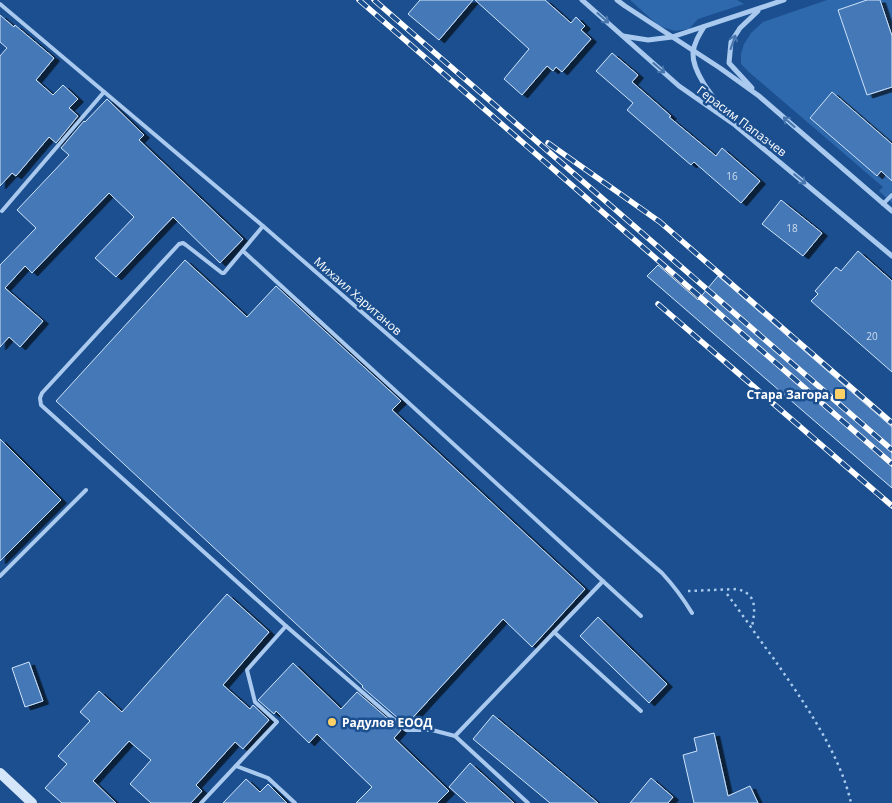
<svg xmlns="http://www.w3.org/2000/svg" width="892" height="803" viewBox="0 0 892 803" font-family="'Open Sans',sans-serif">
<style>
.green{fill:#2e69ad}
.building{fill:#4478b7;stroke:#cfe3fa;filter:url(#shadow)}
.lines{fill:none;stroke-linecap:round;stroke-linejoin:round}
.path{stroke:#a9c9ee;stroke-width:2.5;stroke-dasharray:2.5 4;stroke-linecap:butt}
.lane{stroke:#a9c9ee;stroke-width:4}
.street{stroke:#a9c9ee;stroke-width:5}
.secondary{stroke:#d6e6fa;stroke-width:10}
.rail-casing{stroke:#fff;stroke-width:5.5}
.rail{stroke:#1b4f8f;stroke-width:4;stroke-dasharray:11;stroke-linecap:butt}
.oneway{stroke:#4674ac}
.poi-dot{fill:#ffd166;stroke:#1b4f8f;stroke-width:2}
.labels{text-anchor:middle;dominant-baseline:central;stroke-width:5;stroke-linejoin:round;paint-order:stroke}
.number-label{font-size:10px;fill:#d0dded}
.street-label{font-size:12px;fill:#fff;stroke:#1b4f8f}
.poi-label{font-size:12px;font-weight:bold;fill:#fff;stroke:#1b4f8f;text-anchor:end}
</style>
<defs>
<filter id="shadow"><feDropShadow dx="5.5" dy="3" stdDeviation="0" flood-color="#0009"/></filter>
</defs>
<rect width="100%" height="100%" fill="#1b4f8f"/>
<!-- green -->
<g class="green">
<path d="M630 0H737L744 4 698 19 689 29 675 31 659 26Z"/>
<path d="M827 0H892V203L879 191 883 187 750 73 741 64V54L744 44 751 33 763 22Z"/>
</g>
<!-- building -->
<g class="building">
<path d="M420 0H473L439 40 408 14Z"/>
<path d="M475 0H545L571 23 576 17 585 26 581 30 591 39 562 72 556 67 553 71 547 66 522 95 504 79 529 49Z"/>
<path d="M867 0H880L892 36V87L867 95 838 10Z"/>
<path d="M0 15 14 27 15 25 54 58 36 80 53 95 63 85 78 99 69 108 78 116 56 143 49 137 16 176 12 173 0 186V56L7 48 0 42Z"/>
<path d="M612 53 638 75 632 82 671 116 669 117 716 156 722 148 760 181 741 203 694 162 691 165 627 110 633 103 596 71Z"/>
<path d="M832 92 892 144V181L881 171 877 176 810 118Z"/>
<path d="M107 99 144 135 139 140 243 239 220 263 173 217 116 277 95 258 134 217 109 193 32 273 25 266 5 288 43 321 20 347 9 337 0 347V265L36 228 17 210 69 155 61 148 84 121 85 122Z"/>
<path d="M781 200 822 233 803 256 762 224Z"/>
<path d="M858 251 892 281V372L811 301 818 294 815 291 836 267 841 271Z"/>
<path d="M185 260 247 317 276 286 401 401 392 410 585 589 532 647 503 619 406 725 362 687 363 686 56 401Z"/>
<path d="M658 265 698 300 718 276 892 427V488L647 276Z"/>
<path d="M0 439 61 500 0 561Z"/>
<path d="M227 594 269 632 223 685 250 709 253 705 269 720 243 749 235 742 196 785 202 791 191 803H151L130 784 151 760 129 741 93 781 116 803H62L45 788 67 764 58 756 90 721 80 712 99 691 122 712Z"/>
<path d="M598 617 667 684 649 703 580 636Z"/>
<path d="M29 662 43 701 25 707 12 668Z"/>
<path d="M293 663 341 709 357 692 401 730 394 738 449 791 437 803H356L372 787 317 734 309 743 276 711 274 714 258 700Z"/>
<path d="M493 715 598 803H550L473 739Z"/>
<path d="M714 733 728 796 750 786 758 803H694L683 755 697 751 694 738Z"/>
<path d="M470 763 514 803H467L449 787Z"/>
<path d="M651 778 673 797 668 803H630Z"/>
<path d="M246 779 260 792 268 784 287 803H223Z"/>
</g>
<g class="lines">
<!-- path -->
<g class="path">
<path d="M688 591 737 589C758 594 755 610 752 627"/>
<path d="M727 594C743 615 758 638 774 659 803 701 840 753 851 803"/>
</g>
<!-- lane -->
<g class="lane">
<path d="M0 4 263 226 662 573C674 586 683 598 692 613"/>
<path d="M883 204 892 195"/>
<path d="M2 211 104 92"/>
<path d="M263 226 224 273H222L186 245 183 243 179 244 42 393 40 398 41 405 286 626 406 730H432L455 736 528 803"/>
<path d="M243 251 641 616"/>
<path d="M0 576 86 490"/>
<path d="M554 632 641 711"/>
<path d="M455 736 603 581"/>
<path d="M236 766 268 778 295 803"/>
<path d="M201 803 277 722 255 702 247 670 286 626"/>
</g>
<!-- street -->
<g class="street">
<path d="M582 0 679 86 735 125 892 256"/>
<path d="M617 0 625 6 720 68 759 96 892 211"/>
<path d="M704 27C699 35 694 43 693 53 692 75 719 104 732 121"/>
<path d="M623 36 648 40 672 37 784 0"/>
<path d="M752 88 729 63 731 42 740 28 758 11"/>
</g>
<!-- secondary -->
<path class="secondary" d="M0 773 32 803"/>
<!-- rail casing -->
<g class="rail-casing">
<g id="rail">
<path d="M359 0 892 464"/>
<path d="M374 0 892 450"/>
<path d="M548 143 660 222 892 423"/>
<path d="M658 304 892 506"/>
</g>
</g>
<!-- rail -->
<use href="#rail" class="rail"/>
</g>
<!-- one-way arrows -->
<defs><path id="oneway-shaft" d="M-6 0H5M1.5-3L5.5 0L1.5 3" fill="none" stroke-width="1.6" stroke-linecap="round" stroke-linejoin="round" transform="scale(1.25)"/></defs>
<g class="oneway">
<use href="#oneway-shaft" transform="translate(603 18) rotate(41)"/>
<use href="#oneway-shaft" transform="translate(733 42) rotate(-71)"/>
<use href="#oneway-shaft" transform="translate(659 68) rotate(41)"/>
<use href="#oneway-shaft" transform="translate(789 122) rotate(-139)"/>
<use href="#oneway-shaft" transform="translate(800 179) rotate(40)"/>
</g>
<!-- markers -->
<g class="poi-dot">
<rect x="834" y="388" width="12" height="12" rx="2.5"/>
<circle cx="332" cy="722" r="5"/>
</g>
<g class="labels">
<!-- number labels -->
<g class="number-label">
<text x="732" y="176">16</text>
<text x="792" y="228">18</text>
<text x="872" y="336">20</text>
</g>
<!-- street labels -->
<g class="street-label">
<text transform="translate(742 121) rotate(37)">Герасим Папазчев</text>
<text transform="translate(358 296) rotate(41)">Михаил Хаританов</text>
</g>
<!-- poi labels -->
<g class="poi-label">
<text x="829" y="394">Стара Загора</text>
<text x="342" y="722" text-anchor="start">Радулов ЕООД</text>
</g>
</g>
</svg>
